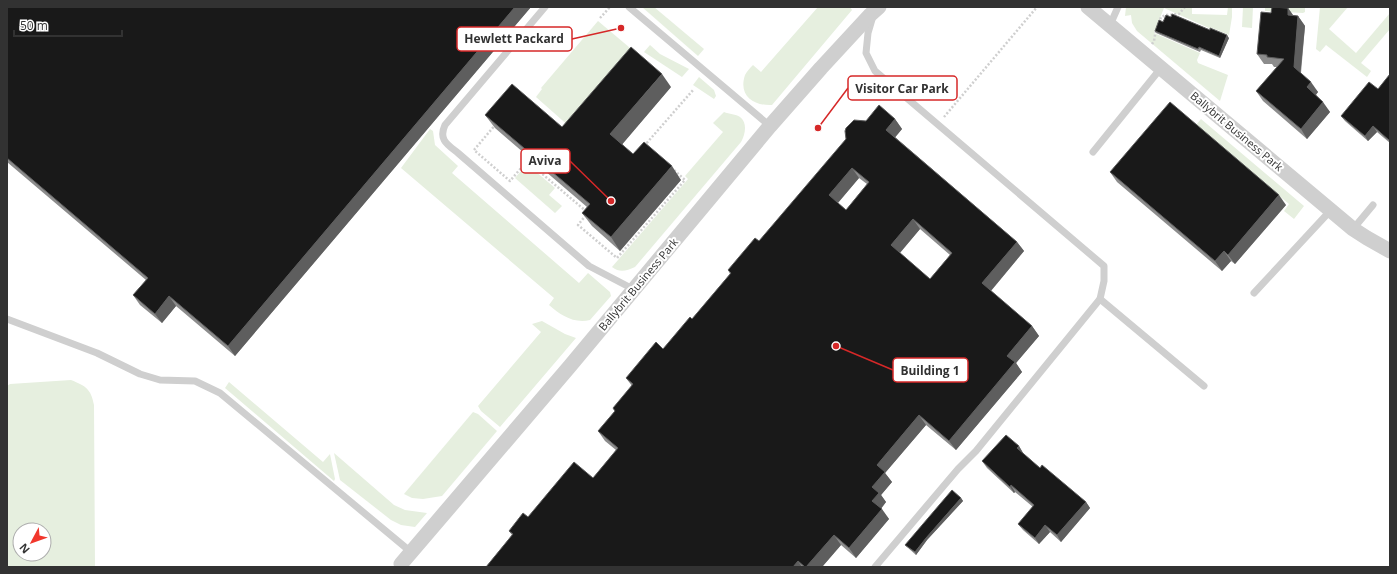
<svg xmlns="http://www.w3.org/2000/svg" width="1397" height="574" viewBox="0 0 1397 574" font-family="'Open Sans',sans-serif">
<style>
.green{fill:#e6efdf;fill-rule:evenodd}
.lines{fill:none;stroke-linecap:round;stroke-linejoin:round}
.path{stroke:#cfcfcf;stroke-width:2.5;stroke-dasharray:2 2;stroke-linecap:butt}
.lane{stroke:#cfcfcf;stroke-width:7}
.street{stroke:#cfcfcf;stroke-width:15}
.wall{fill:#8c8c8c;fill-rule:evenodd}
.shaded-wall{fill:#5e5e5e}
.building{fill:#191919;stroke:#5e5e5e;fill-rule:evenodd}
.labels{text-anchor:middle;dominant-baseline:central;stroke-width:4;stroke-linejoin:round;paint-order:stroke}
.street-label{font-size:11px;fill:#323232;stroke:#fff}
.leader{fill:none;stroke:#d62828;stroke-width:1.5}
.callout-dot{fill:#d62828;stroke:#fff;stroke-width:1.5}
.callout{fill:#fff;stroke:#d62828;stroke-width:1.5}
.callout-label{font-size:12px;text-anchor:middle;font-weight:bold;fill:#323232}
</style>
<rect width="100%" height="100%" fill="#fff"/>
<!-- green -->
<g class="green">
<path d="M642 7H654L704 49 698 56Z"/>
<path d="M818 7H850L852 10 772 105C754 106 738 96 745 75 747 71 750 68 753 65L761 72Z"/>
<path d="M1126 7H1192V14L1227 15 1228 7H1232V17L1229 35 1212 28 1211 29 1164 8 1154 33 1200 53 1197 60 1198 63 1228 75 1220 101 1137 31 1132 23 1131 15 1125 16Z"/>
<path d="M1243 7H1253L1252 28 1242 27Z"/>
<path d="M1265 7H1305V12L1303 13 1265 11Z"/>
<path d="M1320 7H1348L1329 29 1356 53 1390 13V29L1361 63 1371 71 1367 77 1326 45 1320 52 1316 49Z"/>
<path d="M598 21 636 53 571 128 536 97 542 89 541 88Z"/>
<path d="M650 45 660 54 689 69 682 77 644 52Z"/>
<path d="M699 77 714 90 716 96 714 99 693 85Z"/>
<path d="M724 112C729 114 736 114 740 117 748 123 745 135 741 142L635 267C626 271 620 273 612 267L688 179 685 176 723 132 713 123Z"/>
<path d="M1201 119 1304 206 1294 219 1284 211 1289 204 1204 134 1196 125Z"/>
<path d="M430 129 433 131 435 145 458 166 452 173 579 283 588 273 610 292 611 296 590 320C574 324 560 315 549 305L554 298 401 168Z"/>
<path d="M527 164 555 188 549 195 562 206 555 213 515 178Z"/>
<path d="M542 321 565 334 576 338 500 427 481 411 478 406 541 332 532 324Z"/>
<path d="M71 380C86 386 91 389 94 405L95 567H7V386L10 384ZM20 530H44V554H20Z"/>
<path d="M229 382 323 462 330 454 335 479 334 481 225 388Z"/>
<path d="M473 412 478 414 497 431 442 496 423 499 412 498 404 494Z"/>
<path d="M334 453 394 505 405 510 427 513 415 527 401 525 391 520 340 480Z"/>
</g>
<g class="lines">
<!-- path -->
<g class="path">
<path d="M600 18 610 7"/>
<path d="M1159 23 1161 17 1166 15 1179 14 1185 7"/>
<path d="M1152 44 1154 41 1156 29"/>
<path d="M944 117 1037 7"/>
<path d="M496 124 474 150 510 181 527 161 587 212"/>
<path d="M646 146 645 145 694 89"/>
<path d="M586 215 578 225 617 258 685 180 674 170"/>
</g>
<!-- lane -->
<g class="lane">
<path d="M545 7 445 125C438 140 448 145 458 153L589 266 633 289"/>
<path d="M629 7 770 126"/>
<path d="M873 16 868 33 866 53 875 71 1104 266V281L1100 299 976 451 958 469 875 567"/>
<path d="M1110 25 1118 7"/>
<path d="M1093 152 1161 68"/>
<path d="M1353 229 1373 205"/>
<path d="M1254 293 1331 210"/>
<path d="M1100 299 1204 386"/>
<path d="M7 319 97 353 140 374 160 380 195 381 220 393 411 552"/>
</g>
<!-- street -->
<g class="street">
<path d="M1088 7 1353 229 1367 238 1390 251"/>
<path d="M401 564 570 366 770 126 821 68 870 15 879 7"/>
</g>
</g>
<!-- wall -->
<g class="wall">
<path d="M7 7 199 8 200 7H531L235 356 176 306 162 323 140 305 133 295 146 280 7 162Z"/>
<path d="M1288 8 1293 15 1298 16 1305 26 1301 73 1318 92 1316 95 1330 112 1307 139 1263 101 1256 91 1277 67H1274L1272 64H1264L1257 54 1271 13Z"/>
<path d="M1155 31 1229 38 1220 58 1201 50 1200 52 1156 33Z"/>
<path d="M1390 74V143L1377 132 1368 141 1345 121 1341 116 1378 89Z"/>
<path d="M671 87 622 144 633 154 681 180 620 251 592 226 582 213 587 207 495 128 485 115 562 127Z"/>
<path d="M895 119 902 129 895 137 1017 242 1024 251 991 291 1032 326 1039 336 1016 363 1022 372 956 450 926 425 885 473 892 482 881 495 886 502 881 509 889 519 856 558 841 545 822 567H486L512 535 509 531 528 517 593 478 616 450 605 441 598 431 615 411 613 408 632 386 626 378 663 349 692 319 730 274 728 270 759 241 866 121ZM859 178 867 184 846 210 838 203ZM920 229 950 255 930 279 900 253Z"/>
<path d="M1110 172 1286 205 1235 264 1231 261 1222 271 1117 182Z"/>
<path d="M1019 446 1023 453 1040 468 1086 502 1090 508 1061 542 1050 532 1039 544 1023 530 1018 524 1033 507 1015 492 1014 493 987 468 982 461Z"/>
<path d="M961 498 963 501 927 540 916 555 907 547 905 545Z"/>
</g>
<!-- shaded-wall -->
<g class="shaded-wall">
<path d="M515 7H531L235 356 228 346Z"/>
<path d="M1288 8 1295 18 1288 15Z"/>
<path d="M1298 16 1305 26 1300 77 1294 67Z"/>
<path d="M1227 35 1229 38 1220 58 1219 56Z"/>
<path d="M662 74 671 87 620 147 610 134Z"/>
<path d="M1311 82 1318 92 1314 97 1307 87Z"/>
<path d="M1323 102 1330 112 1307 139 1301 129Z"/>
<path d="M895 119 902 129 893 140 886 130Z"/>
<path d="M1373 126 1377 132 1368 141 1365 136Z"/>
<path d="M672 166 681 180 620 251 611 237Z"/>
<path d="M852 168 859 178 836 205 829 195Z"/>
<path d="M1279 195 1286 205 1235 264 1228 255Z"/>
<path d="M913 219 920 229 898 255 891 245Z"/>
<path d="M1017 242 1024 251 989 293 982 283Z"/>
<path d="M1224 251 1231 261 1222 271 1215 261Z"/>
<path d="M169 296 176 306 162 323 155 314Z"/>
<path d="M1032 326 1039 336 1016 363 1022 372 956 450 949 441 1007 356Z"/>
<path d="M919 415 926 425 885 473 892 482 881 495 886 502 879 511 872 501V487L877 465Z"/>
<path d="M1019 446 1023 453 1022 454 1017 448Z"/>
<path d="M1011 485 1015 492 1014 493 1010 487Z"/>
<path d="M961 498 963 501 927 540 916 555 915 552 926 538Z"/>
<path d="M1086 502 1090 508 1061 542 1057 535Z"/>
<path d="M882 509 889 519 856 558 849 548Z"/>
<path d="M1045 525 1050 532 1039 544 1035 538Z"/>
<path d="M834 535 841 545 822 567H806Z"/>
<path d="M798 561 802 567H793Z"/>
</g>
<!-- building -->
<g class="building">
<path d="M7 7H198L199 8 200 7H515L228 346 169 296 155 314 133 295 148 278 7 158Z"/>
<path d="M1272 7 1288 8V15L1298 16 1294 67 1311 82 1307 87 1323 102 1301 129 1256 91 1284 59 1267 57V55L1257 54 1261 12 1271 13Z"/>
<path d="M1172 14 1210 30V28L1227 35 1219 56 1199 47 1198 49 1155 31 1159 20 1163 22 1166 15 1171 17Z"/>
<path d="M631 47 662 74 610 134 633 154 644 142 672 166 611 237 582 213 590 204 485 115 512 84 562 127Z"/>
<path d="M1390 74V141L1373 126 1365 136 1341 116 1369 82 1378 89Z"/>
<path d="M1170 102 1279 195 1228 255 1224 251 1215 261 1110 172Z"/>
<path d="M879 105 895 119 886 130 1017 242 982 283 1032 326 1007 356 1015 362 949 441 919 415 877 465 885 472 872 487 879 493 872 501 882 509 849 548 834 535 806 567H805L798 561 793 567H486L513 534 509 531 523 513 528 517 574 462 593 478 618 448 598 431 615 411 613 408 633 384 626 378 656 342 663 349 690 317 692 319 731 273 728 270 755 238 759 241 846 139 845 131 846 128 854 120 866 121ZM852 168 869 182 846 210 829 195ZM913 219 952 253 930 279 891 245Z"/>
<path d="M1006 435 1019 446 1017 448 1040 468 1042 465 1086 502 1057 535 1045 525 1035 538 1018 524 1034 505 1011 485 1010 487 982 461Z"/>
<path d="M952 490 961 498 926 538 915 552 905 545Z"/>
</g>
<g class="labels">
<!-- street labels -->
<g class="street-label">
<text transform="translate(1237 131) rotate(40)">Ballybrit Business Park</text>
<text transform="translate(638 284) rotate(-50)">Ballybrit Business Park</text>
</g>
</g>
<!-- callouts -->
<path class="leader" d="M621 28L572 39M818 128L848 88M611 201L570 161M836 346L893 370"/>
<g class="callout-dot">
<circle cx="621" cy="28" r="4"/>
<circle cx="818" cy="128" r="4"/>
<circle cx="611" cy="201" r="4"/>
<circle cx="836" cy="346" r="4"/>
</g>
<g class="callout">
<rect x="457" y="27" width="115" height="24" rx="4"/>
<rect x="848" y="76" width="109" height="24" rx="4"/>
<rect x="521" y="149" width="49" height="24" rx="4"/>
<rect x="893" y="358" width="75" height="24" rx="4"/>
</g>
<g class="callout-label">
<text x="514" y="43">Hewlett Packard</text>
<text x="902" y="93">Visitor Car Park</text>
<text x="545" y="165">Aviva</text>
<text x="930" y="375">Building 1</text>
</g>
<!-- border -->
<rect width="1397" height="574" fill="none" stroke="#323232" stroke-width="16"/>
<!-- north arrow -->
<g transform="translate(32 542) rotate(229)"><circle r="19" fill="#ffffff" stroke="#adadad"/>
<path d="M0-3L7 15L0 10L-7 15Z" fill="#f1372c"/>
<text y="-6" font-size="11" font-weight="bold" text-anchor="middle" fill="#323232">N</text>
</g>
<!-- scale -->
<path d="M14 30v6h108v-6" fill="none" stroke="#323232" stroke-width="2"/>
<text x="20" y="30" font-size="12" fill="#323232" stroke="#ffffff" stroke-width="3" paint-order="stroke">50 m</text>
</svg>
